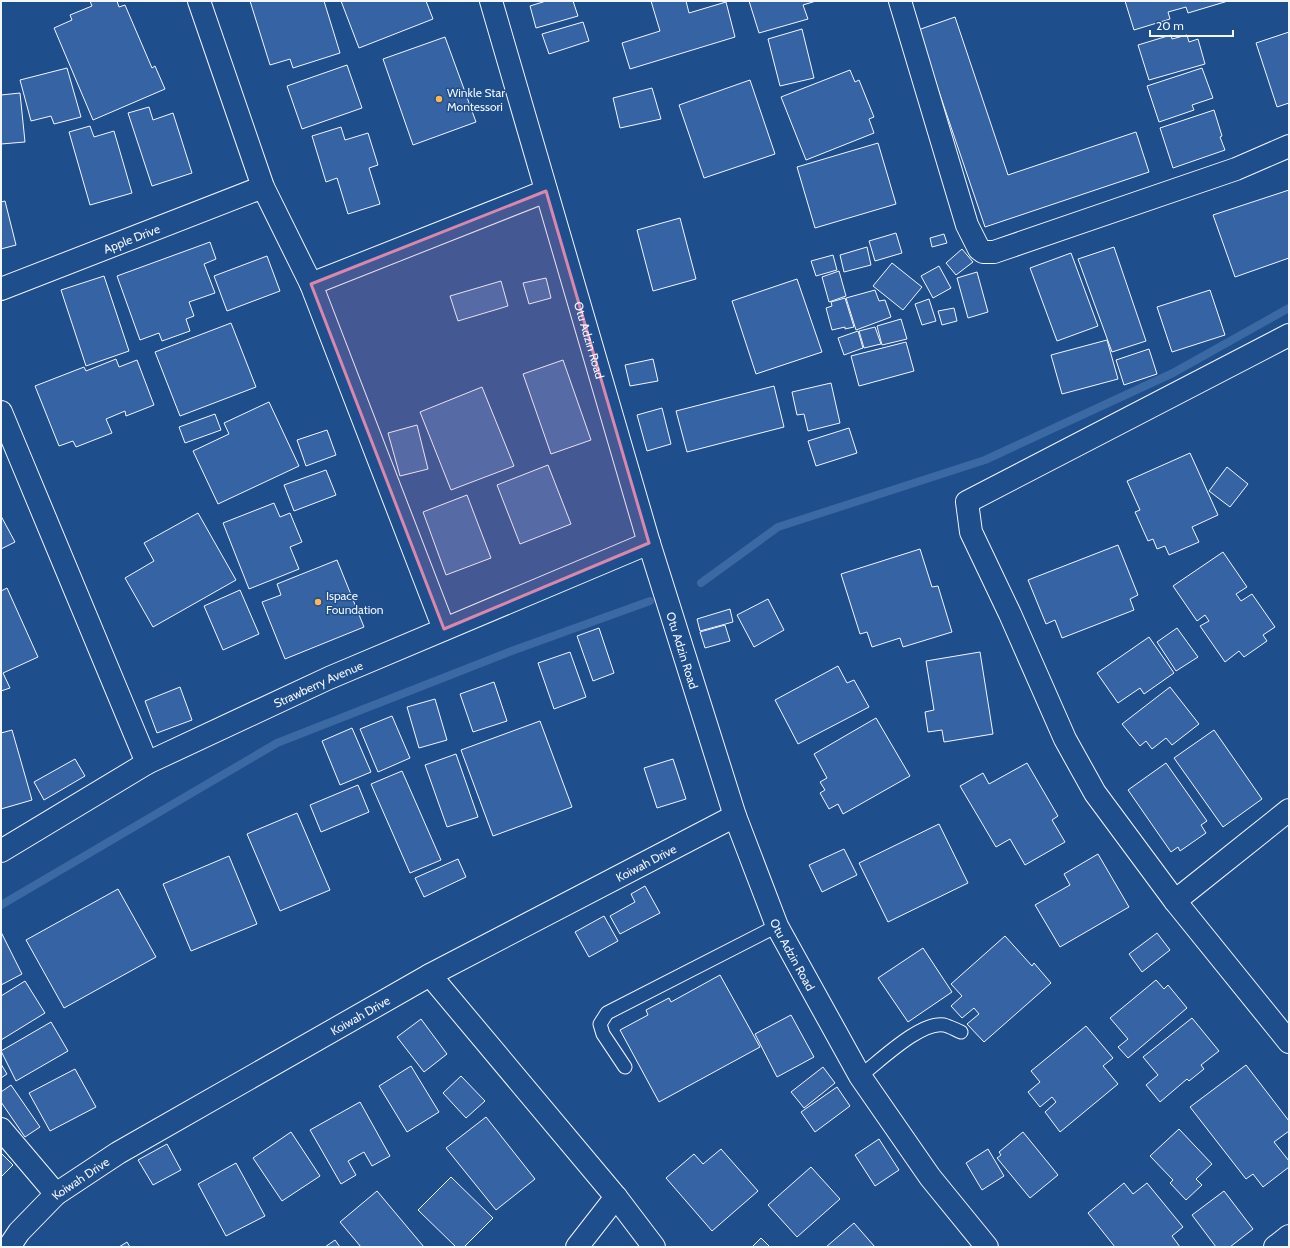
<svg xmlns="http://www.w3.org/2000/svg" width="1290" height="1248" viewBox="0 0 1290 1248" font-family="Cabin,sans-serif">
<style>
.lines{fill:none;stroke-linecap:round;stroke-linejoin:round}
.stream{stroke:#3b69a3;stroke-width:8}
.building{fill:#3563a3;stroke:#f2f6ff}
.service-casing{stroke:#f2f6ff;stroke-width:15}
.minor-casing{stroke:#f2f6ff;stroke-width:24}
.service{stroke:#1f4e8c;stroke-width:13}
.minor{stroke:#1f4e8c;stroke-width:22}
.marked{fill:#da87ad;fill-opacity:0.2;stroke:#da87ad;stroke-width:3;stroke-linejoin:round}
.poi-dot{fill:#ffb74d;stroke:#1f4e8c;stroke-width:1.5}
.labels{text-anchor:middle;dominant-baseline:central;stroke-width:3;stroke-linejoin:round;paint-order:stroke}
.poi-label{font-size:12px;fill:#f2f6ff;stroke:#1f4e8c;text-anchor:start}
.street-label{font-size:12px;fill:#f2f6ff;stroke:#1f4e8c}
</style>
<rect width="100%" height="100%" fill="#1f4e8c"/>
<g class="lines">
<!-- stream -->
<g class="stream">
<path d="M701 583 778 527 985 460 1173 373 1289 308"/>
<path d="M1 905 277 743 509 652 650 601"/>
</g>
</g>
<!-- building -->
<g class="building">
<path d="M90 1H117L119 7 125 5 152 68 155 66 165 89 93 120 54 28 72 20 70 15 92 6Z"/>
<path d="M250 1H324L340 53 293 68 290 59 270 65Z"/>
<path d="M341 1H426L433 19 359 48Z"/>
<path d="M546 1H573L578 16 536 28 530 6Z"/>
<path d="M651 1H686L689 13 726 2 735 37 630 69 622 43 660 31Z"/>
<path d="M749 1H816L803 5 808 19 759 33Z"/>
<path d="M1125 1H1228L1188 13 1186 7 1168 12 1170 19 1134 30Z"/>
<path d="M955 17 1008 175 1136 132 1149 172 985 227 918 30Z"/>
<path d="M583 22 589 41 549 54 542 34Z"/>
<path d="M802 29 814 78 780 86 768 39Z"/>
<path d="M1289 32V103L1277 107 1256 43Z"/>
<path d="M1171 35 1172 39 1187 35 1189 42 1198 39 1205 64 1149 80 1138 45Z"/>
<path d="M445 37 476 122 413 145 383 59Z"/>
<path d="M347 65 362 108 302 129 287 86Z"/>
<path d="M67 68 81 117 54 124 51 116 31 121 20 80Z"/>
<path d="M1202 68 1213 98 1192 105 1194 110 1159 122 1147 86Z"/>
<path d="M850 70 855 82 859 80 874 117 869 119 874 133 806 160 781 97Z"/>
<path d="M750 80 775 154 704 178 679 105Z"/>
<path d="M652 88 661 119 620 128 613 98Z"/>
<path d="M20 93 25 142 1 144V95Z"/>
<path d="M149 107 153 120 173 113 192 173 152 186 128 113Z"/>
<path d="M1214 110 1222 136 1220 137 1225 150 1173 168 1160 128Z"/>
<path d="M90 126 94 137 114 131 132 193 90 205 69 132Z"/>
<path d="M341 127 345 140 368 133 378 165 369 168 380 204 348 214 337 178 326 182 312 136Z"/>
<path d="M878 143 896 204 815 228 797 167Z"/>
<path d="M1289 190V258L1235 277 1213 215Z"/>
<path d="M5 201 16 245 1 249V202Z"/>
<path d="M680 218 696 279 653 291 637 230Z"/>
<path d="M896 233 902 253 875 261 869 241Z"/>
<path d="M944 234 947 243 932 247 930 238Z"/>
<path d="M210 242 216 259 204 264 215 293 189 302 194 316 186 319 190 331 162 341 159 333 140 340 117 276Z"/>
<path d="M867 247 871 265 844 272 840 255Z"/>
<path d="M1114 247 1146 341 1112 352 1078 259Z"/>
<path d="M962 249 973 262 956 275 946 263Z"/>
<path d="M1071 253 1098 326 1057 341 1030 268Z"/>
<path d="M833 255 837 270 816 276 811 261Z"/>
<path d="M267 256 280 291 227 311 214 276Z"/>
<path d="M892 263 922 287 903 310 873 286Z"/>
<path d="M939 266 951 288 933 298 921 276Z"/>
<path d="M839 271 846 296 829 302 822 277Z"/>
<path d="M977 272 988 312 968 318 957 278Z"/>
<path d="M104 276 129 351 86 366 61 290Z"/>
<path d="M546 278 551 298 529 304 523 283Z"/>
<path d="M797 279 822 352 756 374 732 301Z"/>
<path d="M501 281 508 306 458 321 450 296Z"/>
<path d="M875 290 879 301 885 300 891 317 856 330 846 298Z"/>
<path d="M1210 290 1225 335 1172 352 1157 307Z"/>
<path d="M845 298 854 327 845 329V327L832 330 826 308 832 306 831 302Z"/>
<path d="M929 299 936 321 922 325 915 304Z"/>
<path d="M954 308 957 321 942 325 938 311Z"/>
<path d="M901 319 907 339 882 345 877 326Z"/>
<path d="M231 323 256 387 180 416 155 352Z"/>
<path d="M875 327 881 344 864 348 859 331Z"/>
<path d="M858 331 863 348 844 355 838 338Z"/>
<path d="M1107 340 1118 379 1062 394 1051 355Z"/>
<path d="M906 342 914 371 859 386 851 356Z"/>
<path d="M1149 349 1157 374 1124 385 1116 360Z"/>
<path d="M116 359 119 367 137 360 154 405 126 416 125 411 106 419 112 433 76 447 73 441 59 446 35 386 84 367 86 371Z"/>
<path d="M653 359 658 381 630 386 625 365Z"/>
<path d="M563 360 591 440 551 454 523 374Z"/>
<path d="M831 383 840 423 808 431 804 414 797 415 792 392Z"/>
<path d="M774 386 784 427 687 452 676 411Z"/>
<path d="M482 387 514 466 451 490 420 412Z"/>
<path d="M269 402 299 466 218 504 193 451 229 434 224 423Z"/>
<path d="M662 408 671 444 647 451 637 415Z"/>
<path d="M215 414 221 430 185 443 179 427Z"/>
<path d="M417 425 428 469 400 476 388 433Z"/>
<path d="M849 428 857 453 816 466 808 441Z"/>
<path d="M327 430 336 455 306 466 297 440Z"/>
<path d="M1190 453 1218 515 1192 527 1199 542 1169 555 1165 546 1157 549 1153 539 1148 541 1135 512 1140 510 1127 481Z"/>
<path d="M548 465 571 524 520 544 497 485Z"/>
<path d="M1227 467 1248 484 1230 507 1209 491Z"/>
<path d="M326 470 336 495 294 511 284 485Z"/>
<path d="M467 495 491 558 446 575 423 512Z"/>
<path d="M274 503 280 517 290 513 302 542 290 547 299 569 249 589 223 523Z"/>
<path d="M198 513 236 580 153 627 125 578 154 561 144 543Z"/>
<path d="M1 516 15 542 1 549Z"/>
<path d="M1118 545 1138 595 1130 599 1134 610 1062 638 1055 620 1046 624 1028 580Z"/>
<path d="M920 549 932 587 938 586 952 632 903 647 900 638 872 647 867 632 860 634 841 574Z"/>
<path d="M1223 552 1247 587 1236 594 1241 601 1252 594 1275 627 1263 635 1267 641 1244 657 1239 651 1225 662 1200 626 1209 621 1205 615 1197 621 1173 586Z"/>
<path d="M337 560 364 627 285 659 262 602 281 595 277 584Z"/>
<path d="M7 588 38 657 3 673 10 688 1 691V591Z"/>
<path d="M240 590 259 634 223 650 204 606Z"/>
<path d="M768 599 784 630 754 647 737 615Z"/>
<path d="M730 609 733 622 700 631 697 619Z"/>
<path d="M725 625 730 641 705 648 700 632Z"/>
<path d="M599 628 614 673 593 681 577 636Z"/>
<path d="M1177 628 1198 657 1176 671 1157 642Z"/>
<path d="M1149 637 1174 673 1144 694 1140 688 1118 703 1097 673Z"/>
<path d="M570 652 586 697 554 709 538 663Z"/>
<path d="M980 652 993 734 944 742 942 730 928 732 925 712 934 710 926 661Z"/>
<path d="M838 666 847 683 854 680 869 707 798 744 775 700Z"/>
<path d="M494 682 507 721 473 732 460 694Z"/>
<path d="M180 687 192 720 157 733 145 701Z"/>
<path d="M1170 687 1199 724 1172 745 1166 738 1152 749 1146 741 1140 746 1122 724Z"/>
<path d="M435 699 447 740 419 748 407 707Z"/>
<path d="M392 716 410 758 378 772 360 729Z"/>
<path d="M876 718 910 776 843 814 838 804 829 809 820 793 825 790 820 782 827 778 814 754Z"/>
<path d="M540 721 572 807 493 836 461 750Z"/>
<path d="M352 728 371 772 340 785 322 741Z"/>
<path d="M12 730 32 800 1 809V733Z"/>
<path d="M1214 730 1262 799 1223 827 1174 758Z"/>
<path d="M456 754 478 817 447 827 425 765Z"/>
<path d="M75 759 85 776 44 800 34 782Z"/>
<path d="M673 759 686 799 657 808 644 768Z"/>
<path d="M1027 763 1058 816 1052 820 1065 842 1025 865 1010 839 996 847 960 786 983 773 989 784Z"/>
<path d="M1166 763 1207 821 1201 825 1206 833 1180 851 1178 847 1171 852 1128 790Z"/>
<path d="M402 771 441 860 410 873 371 784Z"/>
<path d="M358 785 369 812 321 832 310 805Z"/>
<path d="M297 813 330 890 280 911 247 834Z"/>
<path d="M939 824 968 883 888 922 859 863Z"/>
<path d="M844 849 857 875 822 892 809 865Z"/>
<path d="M1098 854 1129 907 1060 947 1035 905 1070 885 1064 874Z"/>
<path d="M229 856 257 924 191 951 163 884Z"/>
<path d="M458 859 466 877 424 897 415 878Z"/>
<path d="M645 886 660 913 620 934 610 916 635 902 631 894Z"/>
<path d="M118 889 156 957 64 1008 26 940Z"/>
<path d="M604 916 618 941 589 957 575 932Z"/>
<path d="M1 932 22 974 1 985Z"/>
<path d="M1157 933 1170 950 1142 972 1129 954Z"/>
<path d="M1005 936 1032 966 1034 963 1051 983 984 1042 967 1024 979 1014 974 1008 962 1018 951 1006 962 996 951 984Z"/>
<path d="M923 948 952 992 908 1022 878 978Z"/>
<path d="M720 975 760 1047 659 1102 620 1030 648 1015 646 1010 669 998 671 1002Z"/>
<path d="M1156 980 1164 989 1168 985 1187 1008 1128 1058 1118 1047 1128 1039 1110 1018Z"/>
<path d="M25 981 45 1013 1 1040V996Z"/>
<path d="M791 1015 814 1057 777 1077 755 1034Z"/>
<path d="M1192 1018 1219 1051 1201 1065 1204 1069 1189 1081 1187 1079 1160 1102 1146 1085 1158 1075 1143 1057Z"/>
<path d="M421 1019 447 1054 424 1072 397 1037Z"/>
<path d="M51 1022 68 1051 16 1081 1 1051Z"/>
<path d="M1086 1026 1113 1058 1103 1066 1118 1084 1060 1132 1045 1112 1056 1102 1052 1097 1040 1107 1028 1092 1040 1082 1031 1071Z"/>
<path d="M1 1064 7 1074 1 1078Z"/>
<path d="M1246 1065 1289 1121V1131L1274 1142 1289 1161V1167L1263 1187 1253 1174 1246 1179 1190 1107Z"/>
<path d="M411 1066 439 1112 407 1132 379 1086Z"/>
<path d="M823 1067 835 1083 804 1108 791 1092Z"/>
<path d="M75 1069 96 1107 50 1131 29 1093Z"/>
<path d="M461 1076 485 1101 466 1118 443 1093Z"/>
<path d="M11 1085 40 1127 25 1137 1 1102V1092Z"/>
<path d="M837 1087 850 1106 815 1132 801 1112Z"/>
<path d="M360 1102 390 1156 372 1166 364 1152 348 1161 356 1175 341 1184 310 1130Z"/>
<path d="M486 1117 535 1179 496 1210 446 1148Z"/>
<path d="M1179 1129 1212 1164 1196 1179 1202 1185 1186 1200 1170 1183 1173 1180 1150 1156Z"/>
<path d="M291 1132 320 1176 282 1201 253 1158Z"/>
<path d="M1023 1132 1058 1175 1030 1198 997 1158 1001 1155 999 1152Z"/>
<path d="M879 1139 899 1170 875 1186 855 1155Z"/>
<path d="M167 1144 181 1170 153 1185 138 1160Z"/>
<path d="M721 1149 758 1191 712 1231 666 1178 694 1154 703 1164Z"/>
<path d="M988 1149 1004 1176 982 1190 966 1163Z"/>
<path d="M1 1153 13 1165 1 1177Z"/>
<path d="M236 1163 265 1216 226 1236 198 1184Z"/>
<path d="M811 1167 840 1199 797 1237 768 1205Z"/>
<path d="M451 1177 493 1218 464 1247H456L418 1210Z"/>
<path d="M1124 1183 1133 1194 1147 1183 1183 1227 1172 1236 1180 1247H1115L1088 1213Z"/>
<path d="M377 1191 424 1247H361L340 1222Z"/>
<path d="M1224 1191 1253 1229 1230 1247H1216L1192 1215Z"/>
<path d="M854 1223 875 1247H826Z"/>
<path d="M761 1238 770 1247H752Z"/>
<path d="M335 1240 340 1247H325Z"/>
<path d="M127 1242 130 1247H119Z"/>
</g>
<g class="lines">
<!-- service casing -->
<g class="service-casing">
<g id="service">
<path d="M625 1067 603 1034 600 1024 607 1013 777 926"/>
<path d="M860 1076C879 1062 920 1021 944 1025 949 1026 956 1030 961 1032"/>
</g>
</g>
<!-- minor casing -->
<g class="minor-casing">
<g id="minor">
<path d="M199 1 263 187 311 284 444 629"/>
<path id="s1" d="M491 1 649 543 735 816 777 926 860 1076 930 1177 987 1247"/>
<path d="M900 1 967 225 979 249 983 252H994L1236 169 1289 146"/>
<path d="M311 284 546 191"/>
<path id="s2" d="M1 289 263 187"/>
<path d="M1289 335 967 502 971 532 1010 614 1065 739 1095 793 1175 901 1289 1042"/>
<path d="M1 412 147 763"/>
<path id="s3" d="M1 851 147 763 329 678 649 543"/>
<path d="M1175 901 1289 810"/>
<path d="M430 975 616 1197 654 1247"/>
<path d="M1 1129 56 1194"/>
<path id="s4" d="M9 1247 19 1232 56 1194 118 1153 430 975 735 816"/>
<path d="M577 1247 616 1197"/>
<path d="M1275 1247 1289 1236"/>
</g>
</g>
<!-- service -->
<use href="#service" class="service"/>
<!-- minor -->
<use href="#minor" class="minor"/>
</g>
<!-- marked area -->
<path class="marked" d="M546 191 649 543 444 629 311 284Z"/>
<!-- markers -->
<g class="poi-dot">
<circle cx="439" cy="99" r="4"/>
<circle cx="318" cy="602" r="4"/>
</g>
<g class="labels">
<!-- poi labels -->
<g class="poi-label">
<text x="447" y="92">Winkle Star<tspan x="447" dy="14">Montessori</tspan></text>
<text x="326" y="595">Ispace<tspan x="326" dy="14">Foundation</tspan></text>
</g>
<!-- street labels -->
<g class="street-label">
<text stroke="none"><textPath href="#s2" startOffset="140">Apple Drive</textPath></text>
<text stroke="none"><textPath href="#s1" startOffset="353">Otu Adzin Road</textPath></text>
<text stroke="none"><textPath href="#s1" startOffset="677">Otu Adzin Road</textPath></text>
<text stroke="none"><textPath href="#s3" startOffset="359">Strawberry Avenue</textPath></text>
<text stroke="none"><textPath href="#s4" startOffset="748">Koiwah Drive</textPath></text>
<text stroke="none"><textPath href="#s1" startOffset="1001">Otu Adzin Road</textPath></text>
<text stroke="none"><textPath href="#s4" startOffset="424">Koiwah Drive</textPath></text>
<text stroke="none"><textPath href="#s4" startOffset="100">Koiwah Drive</textPath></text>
</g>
</g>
<!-- border -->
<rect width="1290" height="1248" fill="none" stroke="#f2f6ff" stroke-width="4"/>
<!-- scale -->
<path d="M1150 30v6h83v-6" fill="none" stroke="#f2f6ff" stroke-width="2"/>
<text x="1156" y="30" font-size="12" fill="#f2f6ff" stroke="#1f4e8c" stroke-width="3" paint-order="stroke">20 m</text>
</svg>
